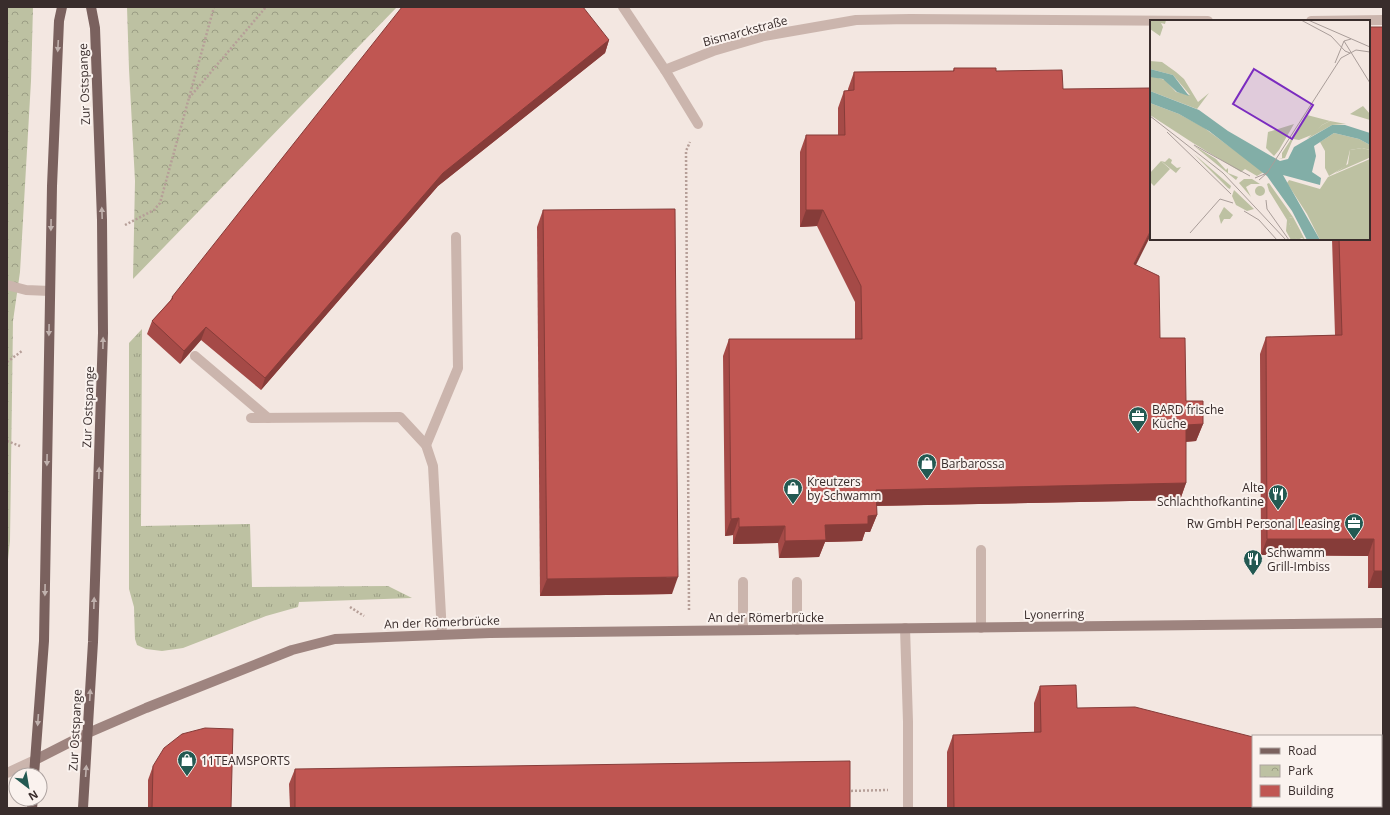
<svg xmlns="http://www.w3.org/2000/svg" width="1390" height="815" viewBox="0 0 1390 815" font-family="'Open Sans',sans-serif">
<style>
.grass{fill:url(#grass-tufts)}
.park{fill:url(#park-crowns)}
.lines{fill:none;stroke-linecap:round;stroke-linejoin:round}
.path{stroke:#b69f98;stroke-width:2.5;stroke-dasharray:2 2;stroke-linecap:butt}
.lane{stroke:#cbb5ad;stroke-width:10}
.street{stroke:#cbb5ad;stroke-width:10}
.secondary{stroke:#9e847f;stroke-width:10}
.primary{stroke:#7a615e;stroke-width:10}
.wall{fill:#a54a47}
.shaded-wall{fill:#863c39}
.building{fill:#c05652;stroke:#863c39}
.oneway{fill:#c0b1ad}
.labels{text-anchor:middle;dominant-baseline:central;stroke-width:4;stroke-linejoin:round;paint-order:stroke}
.street-label{font-size:12px;fill:#392d2c;stroke:#faf2ee}
.poi-label{font-size:12px;fill:#392d2c;stroke:#faf2ee;text-anchor:start}
.inset-road{fill:none;stroke:#a99d99;stroke-width:1}
.view{fill:#7b2cbf;fill-opacity:0.15;stroke:#7b2cbf;stroke-width:2}
.inset-edge{fill:none;stroke:#392d2c;stroke-width:2}
</style>
<defs>
<pattern id="grass-tufts" width="24" height="20" patternUnits="userSpaceOnUse"><rect width="24" height="20" fill="#bdc1a2"/><path d="M3 7l-1-3M5 7V3M7 7l1-3M15 17l-1-3M17 17v-4M19 17l1-3" fill="none" stroke="#9b9d84"/></pattern>
<pattern id="park-crowns" width="20" height="18" patternUnits="userSpaceOnUse"><rect width="20" height="18" fill="#bdc1a2"/><path d="M2 6a3 3 0 1 1 6 0M12 15a3 3 0 1 1 6 0" fill="none" stroke="#9b9d84"/></pattern>
</defs>
<rect width="100%" height="100%" fill="#f3e7e1"/>
<!-- grass -->
<path class="grass" d="M142 329 141 526 250 524 252 587 388 586 412 598 299 602 298 607 266 616 183 648 162 651 146 649 137 645 135 639 134 607 129 589V343Z"/>
<!-- park -->
<g class="park">
<path d="M7 7H33L31 81 20 272 13 321 10 541 7 569Z"/>
<path d="M127 7H397L133 279 135 181 129 69Z"/>
</g>
<g class="lines">
<!-- path -->
<g class="path">
<path d="M189 98 266 7"/>
<path d="M125 225 154 210 160 203 214 7"/>
<path d="M7 362 22 351"/>
<path d="M7 441 20 446"/>
<path d="M350 607 364 616"/>
<path d="M689 610 686 151 690 142"/>
<path d="M847 791 888 790"/>
</g>
<!-- lane -->
<g class="lane">
<path d="M623 7 665 70"/>
<path d="M7 285 26 290 50 291"/>
<path d="M195 356 268 418"/>
<path d="M251 418 400 417 426 445 433 466 442 634"/>
<path d="M426 445 458 368 456 237"/>
<path d="M797 582V630"/>
<path d="M981 628V550"/>
<path d="M743 630V582"/>
</g>
<!-- street -->
<g class="street">
<path d="M1311 21 1383 20"/>
<path d="M698 124 665 70 713 51 764 36 856 20 910 19 1208 21"/>
<path d="M905 628 908 722V808"/>
<path d="M7 773 35 760"/>
</g>
<!-- secondary -->
<path class="secondary" d="M35 760 88 733 146 708 292 650 335 639 490 633 1383 623"/>
<!-- primary -->
<g class="primary">
<path d="M34 775 44 641 52 186 59 21 62 7"/>
<path d="M32 808 33 799"/>
<path d="M83 808 93 642 103 333 102 220 95 28 91 7"/>
</g>
</g>
<!-- wall -->
<g class="wall">
<path d="M609 40 605 53 438 186 261 390 201 340 180 364 147 334 152 321 170 301 172 297Z"/>
<path d="M954 68 996 71 1063 89 1136 265 1160 338 1186 401 1203 424 1196 441 1186 442V483L1180 500 876 506 877 515 870 532H865L862 541 825 542 819 557 779 558 778 543 733 544V535L725 536 723 356 729 339H855V302L817 226 800 227V152L806 135H838V108L844 91H848V89L854 72 953 71Z"/>
<path d="M543 210 672 594 540 596 537 227Z"/>
<path d="M1332 239H1369L1383 588H1368V556L1261 555 1260 354 1266 337 1335 335Z"/>
<path d="M1040 686 1077 708 1253 806 1383 808H947V752L953 735 1034 733V703Z"/>
<path d="M153 766 231 808H148V780Z"/>
<path d="M295 769 850 808H290L289 784Z"/>
</g>
<!-- shaded-wall -->
<g class="shaded-wall">
<path d="M609 40 605 53 438 186 261 390 265 378 443 173Z"/>
<path d="M806 210H823L817 226 800 227Z"/>
<path d="M1151 230V235L1128 281 1134 264Z"/>
<path d="M206 327 201 340 180 364 184 351Z"/>
<path d="M1203 424 1196 441 1180 442 1186 425Z"/>
<path d="M1186 483 1180 500 870 506 876 490Z"/>
<path d="M877 515 870 532H865L862 541 825 542 819 557 779 558 785 541 825 525 868 516Z"/>
<path d="M739 518 733 535 725 536 731 519Z"/>
<path d="M785 526 778 543 733 544 739 527Z"/>
<path d="M1267 539H1374L1368 556 1261 555Z"/>
<path d="M1374 571H1383V588H1368Z"/>
<path d="M678 577 672 594 540 596 547 579Z"/>
</g>
<!-- building -->
<g class="building">
<path d="M402 7H583L609 40 443 173 265 378 206 327 184 351 152 321 173 298 172 297Z"/>
<path d="M1369 27H1383V571H1374V539H1267L1266 337 1342 335 1339 239H1369Z"/>
<path d="M954 68H996V71L1062 70 1063 89 1151 88V230L1134 264 1159 276 1160 338H1185L1186 401H1203V424L1186 425V483L876 490 877 515 868 516V524L825 525 826 540 785 541V526L739 527V518L731 519 729 339H862L861 286 823 210H806V135H845L844 91 854 90V72L954 71Z"/>
<path d="M675 209 678 577 547 579 543 210Z"/>
<path d="M1076 685 1077 708 1135 707 1253 737V806H1381V768H1383V808H954L953 735 1041 732 1040 686Z"/>
<path d="M205 728 233 729 231 808H152L153 766 164 748 182 734Z"/>
<path d="M850 761V808H295V769Z"/>
</g>
<!-- one-way arrows -->
<defs><path id="oneway-solid" d="M-6-.8H1V-3.2L6.5 0L1 3.2V.8H-6Z"/></defs>
<g class="oneway">
<use href="#oneway-solid" transform="translate(58 46) rotate(93)"/>
<use href="#oneway-solid" transform="translate(102 213) rotate(-92)"/>
<use href="#oneway-solid" transform="translate(51 225) rotate(91)"/>
<use href="#oneway-solid" transform="translate(49 330) rotate(91)"/>
<use href="#oneway-solid" transform="translate(103 343) rotate(-89)"/>
<use href="#oneway-solid" transform="translate(47 460) rotate(91)"/>
<use href="#oneway-solid" transform="translate(99 473) rotate(-88)"/>
<use href="#oneway-solid" transform="translate(45 590) rotate(91)"/>
<use href="#oneway-solid" transform="translate(94 603) rotate(-88)"/>
<use href="#oneway-solid" transform="translate(90 695) rotate(-87)"/>
<use href="#oneway-solid" transform="translate(38 720) rotate(94)"/>
<use href="#oneway-solid" transform="translate(86 771) rotate(-86)"/>
</g>
<!-- icons -->
<defs>
<g id="office-pin" transform="scale(1)"><path d="M0 17L-7.5 6A9.5 9.5 0 1 1 7.5 6Z" fill="#235952" stroke="#faf2ee"/><path d="M-6-3h4V-5.5h4V-3h4V5H-6ZM-1-4.5V-3h2v-1.5ZM-6 0V1H6V0Z" fill="#fff"/></g>
<g id="shop-pin" transform="scale(1)"><path d="M0 17L-7.5 6A9.5 9.5 0 1 1 7.5 6Z" fill="#235952" stroke="#faf2ee"/><path d="M-5-2.5h2.3a2.7 3.5 0 0 1 5.4 0H5L5.5 6h-11ZM-1.5-2.5h3a1.5 2.3 0 0 0-3 0Z" fill="#fff"/></g>
<g id="restaurant-pin" transform="scale(1)"><path d="M0 17L-7.5 6A9.5 9.5 0 1 1 7.5 6Z" fill="#235952" stroke="#faf2ee"/><path d="M-5-6h1v4h1v-4h1v4h1v-4h1v5L-1.5 .5V6h-2V.5L-5-1ZM5-6V6H3V1.5H1.5Q1.5-4 5-6Z" fill="#fff"/></g>
</defs>
<g fill-rule="evenodd">
<use href="#office-pin" x="1138" y="416"/>
<use href="#shop-pin" x="927" y="463"/>
<use href="#shop-pin" x="793" y="488"/>
<use href="#restaurant-pin" x="1278" y="494"/>
<use href="#office-pin" x="1354" y="523"/>
<use href="#restaurant-pin" x="1253" y="559"/>
<use href="#shop-pin" x="187" y="760"/>
</g>
<g class="labels">
<!-- street labels -->
<g class="street-label">
<text transform="translate(745 31) rotate(-15)">Bismarckstraße</text>
<text transform="translate(84 84) rotate(-92)">Zur Ostspange</text>
<text transform="translate(88 407) rotate(-88)">Zur Ostspange</text>
<text transform="translate(1054 614) rotate(-1)">Lyonerring</text>
<text x="766" y="617">An der Römerbrücke</text>
<text transform="translate(442 622) rotate(-2)">An der Römerbrücke</text>
<text transform="translate(75 730) rotate(-87)">Zur Ostspange</text>
</g>
<!-- poi labels -->
<g class="poi-label">
<text x="1152" y="409">BARD frische<tspan x="1152" dy="14">Küche</tspan></text>
<text x="941" y="463">Barbarossa</text>
<text x="807" y="481">Kreutzers<tspan x="807" dy="14">by Schwamm</tspan></text>
<text x="1264" y="487" text-anchor="end">Alte<tspan x="1264" dy="14">Schlachthofkantine</tspan></text>
<text x="1340" y="523" text-anchor="end">Rw GmbH Personal Leasing</text>
<text x="1267" y="552">Schwamm<tspan x="1267" dy="14">Grill-Imbiss</tspan></text>
<text x="201" y="760">11TEAMSPORTS</text>
</g>
</g>
<!-- overview -->
<g transform="translate(1150 20)">
<rect width="220" height="220" fill="#f3e7e1"/>
<path d="M213 86 220 94V100L200 94ZM184 113 209 119 220 125V130L212 128 200 130 196 146 179 156 175 148V131L170 122ZM43 125 66 139 76 150 78 148V153L88 157 86 160ZM94 159H102L110 164H101L96 167 101 177 89 163ZM105 171a5 5 0 1 1 10 0a5 5 0 1 1-10 0ZM143 197 150 210 155 220 152 218 147 220 143 214 139 203V198Z" fill="#bdc1a2"/>
<path d="M180 101 196 104 182 105 157 119 172 105ZM212 128 220 130 219 138 185 153 198 144 200 130ZM44 134 81 166 80 169 78 168ZM119 163 143 197 139 198V203L147 220H141L136 211 137 200 119 171 117 164ZM84 170 104 189 97 191 86 185 82 176Z" fill="#bdc1a2"/>
<path d="M0 41 12 42 26 52 34 59 48 82 59 73 47 89 0 71V57H5L15 60 26 72 40 75 23 55 0 49ZM0 83 29 94 53 107 114 152 107 156 95 149 91 152 43 123 0 95ZM157 95 180 101 172 105 164 114 149 120 143 119 135 138 128 139 132 138V133ZM144 104 129 130 124 136 116 128 118 112ZM220 139V220H170L157 194 137 163 139 160 170 169 178 157Z" fill="#bdc1a2"/>
<path d="M0 0H16L15 4 11 3 13 7 10 16 0 9ZM19 138 22 140 21 143 27 148 31 147 26 153 11 141 15 142ZM74 187 83 195 80 199H74L71 204 69 196Z" fill="#bdc1a2"/>
<path d="M11 141 20 149 4 166 0 162V153Z" fill="#bdc1a2"/>
<path d="M0 49 23 55 39 76 27 72 13 59 0 57ZM0 71 49 90 78 111 130 141 138 139 144 127 182 105H195L220 113V125L209 119 184 113 164 126 166 136 162 152 171 158 170 165 133 155 170 220H157L142 191 117 156 59 111 29 94 0 83Z" fill="#82aea7"/>
<path class="inset-road" d="M151 0 181 16 195 31 200 33M158 0 220 27M194 21 220 63M185 43 194 21 201 19M0 96 73 153 136 220M17 112 81 174M44 125 100 156M105 158 117 153M109 160 117 153 191 38 206 30 220 32M70 179 83 183M116 180 117 189 139 220M94 191 109 200 127 220M40 213 70 179"/>
<path class="view" d="M104 49 163 85 142 119 83 84Z"/>
<rect width="220" height="220" class="inset-edge"/>
</g>
<!-- border -->
<rect width="1390" height="815" fill="none" stroke="#392d2c" stroke-width="16"/>
<!-- legend -->
<rect x="1252" y="735" width="130" height="72" fill="#faf2ee" stroke="#ada3a0"/>
<rect x="1260" y="748" width="20" height="6" fill="#7a615e" stroke="#ada3a0"/>
<text x="1288" y="755" font-size="12" fill="#392d2c">Road</text>
<rect x="1260" y="765" width="20" height="12" fill="url(#park-crowns)" stroke="#ada3a0"/>
<text x="1288" y="775" font-size="12" fill="#392d2c">Park</text>
<rect x="1260" y="785" width="20" height="12" fill="#c05652" stroke="#ada3a0"/>
<text x="1288" y="795" font-size="12" fill="#392d2c">Building</text>
<!-- north arrow -->
<g transform="translate(28 787) rotate(149)"><circle r="19" fill="#faf2ee" stroke="#ada3a0"/>
<path d="M0-3L7 15L0 10L-7 15Z" fill="#235952"/>
<text y="-6" font-size="11" font-weight="bold" text-anchor="middle" fill="#392d2c">N</text>
</g>
</svg>
